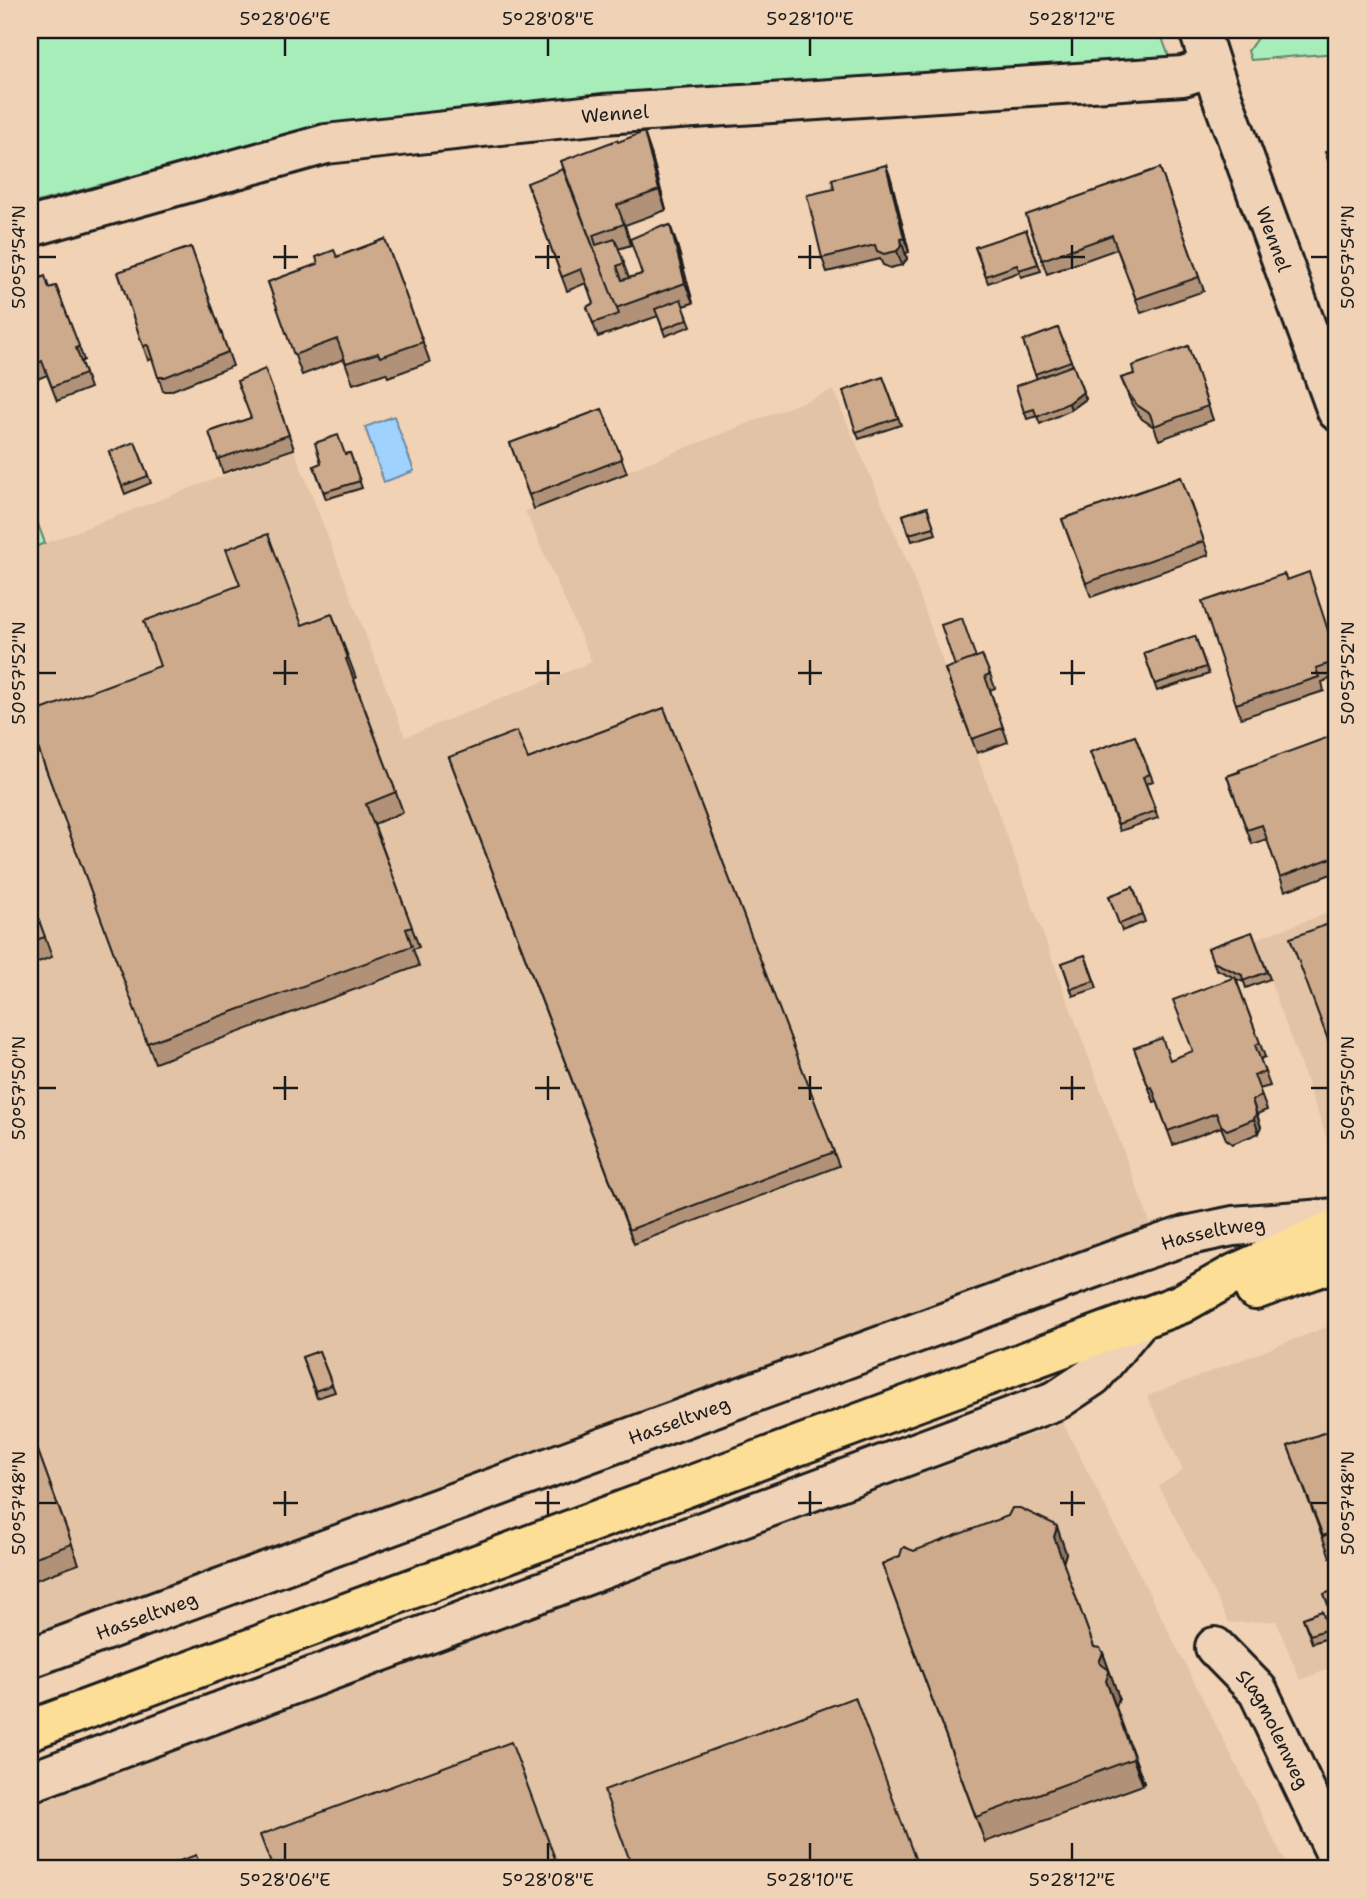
<svg xmlns="http://www.w3.org/2000/svg" width="1367" height="1899" viewBox="0 0 1367 1899" font-family="'Shantell Sans',sans-serif">
<style>
.built{fill:#e3c3a5}
.green{fill:#a6edba;stroke:#61846b;stroke-width:2}
.water{fill:#9fd2fd;stroke:#6b89a3;stroke-width:2}
.lines{fill:none;stroke-linecap:round;stroke-linejoin:round}
.minor-casing{stroke:#1c1c1c;stroke-width:44}
.major-casing{stroke:#1c1c1c;stroke-width:44}
.minor{stroke:#f0d3b7;stroke-width:38}
.major{stroke:#fcde96;stroke-width:38}
.wall{fill:#b19278;stroke:#1c1c1c;stroke-width:2}
.shaded-wall{fill:#907762;stroke:#1c1c1c;stroke-width:2}
.building{fill:#ceaa8c;stroke:#1c1c1c;stroke-width:2}
.ticks{fill:none;stroke:#1c1c1c;stroke-width:2.5}
.labels{text-anchor:middle;dominant-baseline:central;stroke-width:7;stroke-linejoin:round;paint-order:stroke}
.street-label{font-size:19px;fill:#1c1c1c;stroke:#f0d3b7}
.neatline{fill:none;stroke:#1c1c1c;stroke-width:2.5}
.ticks-label{font-size:18px;text-anchor:middle;fill:#1c1c1c}
</style>
<rect width="100%" height="100%" fill="#f2d2b4"/>
<filter id="ink" filterUnits="userSpaceOnUse"><feTurbulence type="fractalNoise" baseFrequency=".0143" numOctaves="2"/><feDisplacementMap in="SourceGraphic" scale="14" xChannelSelector="R" yChannelSelector="G"/><feConvolveMatrix kernelMatrix="1 2 1 2 8 2 1 2 1" color-interpolation-filters="sRGB"/></filter>
<g filter="url(#ink)">
<!-- built -->
<g class="built">
<path d="M833 390 910 568 950 683 1152 1228 30 1643V549L294 449 405 737 592 662 525 511Z"/>
<path d="M1337 910V1154L1333 1155 1255 939Z"/>
<path d="M1337 1323V1666L1300 1680 1276 1621 1229 1623 1159 1486 1183 1470 1147 1396Z"/>
<path d="M1063 1423 1289 1869H30V1802Z"/>
</g>
<!-- green -->
<g class="green">
<path d="M30 30H1159L1170 59 491 111 357 120 293 132 30 204Z"/>
<path d="M1266 30H1337V53L1251 60 1248 51 1262 31Z"/>
<path d="M30 503 45 543 30 549Z"/>
</g>
<!-- water -->
<path class="water" d="M394 416 414 471 384 482 365 427Z"/>
<g class="lines">
<!-- minor casing -->
<g class="minor-casing">
<g id="minor">
<path id="s1" d="M1199 30 1211 67 1337 411"/>
<path id="s2" d="M30 227 326 144 603 114 1183 76 1211 67"/>
<path id="s3" d="M1215 1647 1258 1691 1337 1856"/>
<path id="s4" d="M30 1658 1134 1253 1185 1236 1233 1226 1337 1218"/>
<path d="M30 1782 1057 1400 1093 1376 1141 1318"/>
</g>
</g>
<!-- major casing -->
<g class="major-casing">
<g id="major">
<path d="M1255 1290 1337 1261"/>
<path d="M30 1730 1181 1304 1236 1273 1337 1228"/>
</g>
</g>
<!-- minor -->
<use href="#minor" class="minor"/>
<!-- major -->
<use href="#major" class="major"/>
</g>
<!-- wall -->
<g class="wall">
<path d="M618 142 651 153 666 210 625 225 631 245 618 249 629 278 642 274 664 227 670 225 677 245 693 303 683 306 691 326 665 336 658 316 624 328 623 327 624 328 598 337 587 307 593 303 586 283 567 291 527 183 609 290 561 161Z"/>
<path d="M886 165 891 179 909 252 906 253 907 259 902 265 890 268 883 265 880 259 827 272 822 258 834 189Z"/>
<path d="M1160 168 1204 291 1141 313 1117 249 1047 274 1026 215Z"/>
<path d="M1026 230 1041 271 1021 277 1019 272 988 283 975 247Z"/>
<path d="M385 239 430 362 388 377 386 373 353 384 344 359 302 375 268 282Z"/>
<path d="M191 247 233 366 170 391H163L153 359 148 360 118 272Z"/>
<path d="M30 282 49 288 56 286 84 360 81 362 90 388 57 401 47 375 30 382Z"/>
<path d="M1058 328 1086 399 1071 410 1040 424 1037 416 1027 419 1016 386 1037 379 1023 341Z"/>
<path d="M1188 346 1213 420 1159 440 1154 427 1142 419 1132 405 1121 378 1134 374Z"/>
<path d="M265 369 294 449 223 473 209 432 251 418Z"/>
<path d="M883 377 901 425 859 439 843 391Z"/>
<path d="M602 409 627 473 534 509 510 443Z"/>
<path d="M135 442 151 483 125 494 109 452Z"/>
<path d="M350 453 362 488 326 499 314 466Z"/>
<path d="M1181 477 1209 555 1091 597 1062 519Z"/>
<path d="M927 507 936 534 912 541 903 515Z"/>
<path d="M1287 580 1337 656V676L1322 682 1324 691 1241 718 1236 704Z"/>
<path d="M332 614 356 678 354 679 403 812 374 824 419 947 413 949 419 966 155 1063 30 726Z"/>
<path d="M1195 636 1209 674 1157 691 1144 653Z"/>
<path d="M976 658 990 674 995 688 990 690 1008 742 977 753 945 669Z"/>
<path d="M664 708 839 1166 634 1244 449 757 528 759Z"/>
<path d="M1337 734V872L1285 891 1267 839 1252 844 1227 776Z"/>
<path d="M1135 736 1153 781 1146 784 1158 818 1120 831 1090 752Z"/>
<path d="M1133 887 1145 922 1122 931 1109 896Z"/>
<path d="M30 896 52 957 30 965Z"/>
<path d="M1252 932 1270 979 1246 988 1244 982 1236 979 1265 1057 1260 1059 1270 1086 1259 1089 1267 1110 1257 1114 1261 1127 1259 1133 1232 1144 1226 1139 1221 1127 1173 1145 1157 1101 1154 1102 1134 1048 1170 1060 1193 1052 1233 977 1216 969 1208 948Z"/>
<path d="M1085 955 1097 988 1073 996 1062 963Z"/>
<path d="M319 1351 335 1392 317 1398 302 1357Z"/>
<path d="M1337 1428V1554L1330 1557 1288 1446Z"/>
<path d="M30 1429 79 1564 30 1582Z"/>
<path d="M1057 1527 1066 1553 1063 1563 1094 1647 1103 1653 1119 1698 1116 1707 1144 1783 1143 1785 985 1842 882 1564 900 1556 914 1551Z"/>
<path d="M1322 1611 1331 1637 1312 1643 1303 1618Z"/>
</g>
<!-- shaded-wall -->
<g class="shaded-wall">
<path d="M644 132 651 153 666 210 659 190Z"/>
<path d="M886 165 891 179 909 252 904 238Z"/>
<path d="M670 225 677 245 693 303 685 283Z"/>
<path d="M901 239 907 259 902 265 897 251Z"/>
<path d="M1083 392 1086 399 1071 410 1069 403Z"/>
<path d="M1252 1100 1261 1127 1259 1133 1254 1119Z"/>
<path d="M1057 1527 1066 1553 1063 1563 1054 1537Z"/>
<path d="M1103 1653 1119 1698 1116 1707 1099 1662Z"/>
<path d="M1134 1758 1144 1783 1143 1785 1133 1759Z"/>
</g>
<!-- building -->
<g class="building">
<path d="M644 132 659 190 617 205 624 224 593 235 596 245 615 239 624 263 617 266 622 280 642 274 630 239 663 225 664 227 670 225 685 283 616 308 561 161 617 140 618 142Z"/>
<path d="M1337 147V185L1325 152Z"/>
<path d="M886 165 904 238 901 239 902 245 897 251 884 254 877 251 875 245 822 258 807 195 834 189 832 179Z"/>
<path d="M1160 168 1199 277 1136 299 1112 235 1042 260 1026 215Z"/>
<path d="M563 169 619 314 593 323 587 307 594 303 581 269 562 277 527 183Z"/>
<path d="M1026 230 1038 264 1019 270 1017 265 986 276 975 247Z"/>
<path d="M385 239 423 342 380 357 378 353 346 363 337 339 294 355 268 282 318 264 316 257 334 250 337 257Z"/>
<path d="M191 247 228 352 165 377H158L148 345 143 346 118 272Z"/>
<path d="M45 276 49 288 56 286 79 346 76 348 85 374 52 387 42 361 30 366V282Z"/>
<path d="M681 299 688 319 663 329 655 309Z"/>
<path d="M1058 328 1071 361 1035 374 1023 341Z"/>
<path d="M1188 346 1208 406 1154 426 1150 414 1137 405 1127 391 1121 378 1134 374 1132 366Z"/>
<path d="M1073 365 1083 392 1069 403 1037 417 1034 409 1024 412 1016 386Z"/>
<path d="M265 369 289 435 218 459 209 432 251 418 237 381Z"/>
<path d="M883 377 898 418 856 432 843 391Z"/>
<path d="M602 409 622 459 529 495 510 443Z"/>
<path d="M338 435 345 454 350 453 360 481 324 492 314 466 321 463 315 443Z"/>
<path d="M135 442 148 476 122 486 109 452Z"/>
<path d="M1181 477 1204 541 1086 583 1062 519Z"/>
<path d="M927 507 934 527 909 534 903 515Z"/>
<path d="M268 534 302 625 332 614 348 658 346 659 396 792 366 804 412 927 406 929 412 946 147 1043 30 726V714L160 666 144 621 240 585 226 549Z"/>
<path d="M1309 572 1337 658V661L1316 668 1319 677 1236 704 1202 602 1284 574 1287 580Z"/>
<path d="M962 618 976 658 955 666 941 625Z"/>
<path d="M1195 636 1206 667 1155 684 1144 653Z"/>
<path d="M982 655 990 674 985 676 1003 728 972 739 945 669Z"/>
<path d="M664 708 834 1152 629 1230 449 757 517 731 528 759Z"/>
<path d="M1337 734V856L1280 877 1262 825 1247 830 1227 776 1240 772 1239 770Z"/>
<path d="M1135 736 1150 774 1143 777 1156 811 1118 824 1090 752Z"/>
<path d="M1133 887 1143 915 1119 924 1109 896Z"/>
<path d="M30 896 45 937 30 942Z"/>
<path d="M1337 921V1064L1290 938Z"/>
<path d="M1252 932 1267 972 1243 981 1242 975 1213 962 1208 948Z"/>
<path d="M1085 955 1094 981 1071 989 1062 963Z"/>
<path d="M1235 977 1260 1043 1255 1045 1265 1072 1254 1075 1262 1096 1252 1100 1256 1113 1254 1119 1227 1130 1221 1125 1216 1113 1168 1131 1152 1087 1149 1088 1134 1048 1162 1038 1170 1060 1193 1051 1173 1000Z"/>
<path d="M319 1351 332 1385 315 1391 302 1357Z"/>
<path d="M1337 1428V1531L1323 1536 1288 1446Z"/>
<path d="M30 1429 72 1544 30 1559Z"/>
<path d="M1012 1508H1020L1054 1524 1057 1527 1054 1537 1094 1647 1100 1648 1103 1653 1099 1662 1101 1665 1108 1669 1109 1672 1106 1681 1134 1758 1133 1759 976 1817 882 1564 900 1556 902 1549 904 1547 914 1551 1008 1516Z"/>
<path d="M1337 1589V1629L1324 1594Z"/>
<path d="M1322 1611 1328 1629 1310 1635 1303 1618Z"/>
<path d="M855 1697 919 1869H633L604 1790Z"/>
<path d="M511 1742 559 1869H273L260 1835Z"/>
<path d="M196 1855 201 1869H157Z"/>
</g>
</g>
<!-- ticks -->
<path class="ticks" d="M285 38V56M548 38V56M810 38V56M1072 38V56M285 245V269M548 245V269M810 245V269M1072 245V269M38 257H56M273 257H298M535 257H560M798 257H822M1060 257H1085M1311 257H1328M285 660V685M548 660V685M810 660V685M1072 660V685M38 673H56M273 673H298M535 673H560M798 673H822M1060 673H1085M1311 673H1328M285 1076V1100M548 1076V1100M810 1076V1100M1072 1076V1100M38 1088H56M273 1088H298M535 1088H560M798 1088H822M1060 1088H1085M1311 1088H1328M285 1491V1516M548 1491V1516M810 1491V1516M1072 1491V1516M38 1503H56M273 1503H298M535 1503H560M798 1503H822M1060 1503H1085M1311 1503H1328M285 1843V1860M548 1843V1860M810 1843V1860M1072 1843V1860"/>
<g class="labels">
<!-- street labels -->
<g class="street-label">
<text stroke="none"><textPath href="#s2" startOffset="598">Wennel</textPath></text>
<text stroke="none"><textPath href="#s1" startOffset="222">Wennel</textPath></text>
<text stroke="none"><textPath href="#s4" startOffset="1258">Hasseltweg</textPath></text>
<text stroke="none"><textPath href="#s4" startOffset="691">Hasseltweg</textPath></text>
<text stroke="none"><textPath href="#s4" startOffset="124">Hasseltweg</textPath></text>
<text stroke="none"><textPath href="#s3" startOffset="102">Slagmolenweg</textPath></text>
</g>
</g>
<!-- margin -->
<rect width="1367" height="1899" fill="none" stroke="#f0d3b7" stroke-width="77"/>
<rect x="38" y="38" width="1290" height="1822" class="neatline"/>
<g class="ticks-label">
<text x="285" y="25">5°28'06"E</text>
<text x="548" y="25">5°28'08"E</text>
<text x="810" y="25">5°28'10"E</text>
<text x="1072" y="25">5°28'12"E</text>
<text transform="translate(19 257) rotate(-90)" y="6">50°57'54"N</text>
<text transform="translate(1348 257) rotate(-90)" y="6">50°57'54"N</text>
<text transform="translate(19 673) rotate(-90)" y="6">50°57'52"N</text>
<text transform="translate(1348 673) rotate(-90)" y="6">50°57'52"N</text>
<text transform="translate(19 1088) rotate(-90)" y="6">50°57'50"N</text>
<text transform="translate(1348 1088) rotate(-90)" y="6">50°57'50"N</text>
<text transform="translate(19 1503) rotate(-90)" y="6">50°57'48"N</text>
<text transform="translate(1348 1503) rotate(-90)" y="6">50°57'48"N</text>
<text x="285" y="1886">5°28'06"E</text>
<text x="548" y="1886">5°28'08"E</text>
<text x="810" y="1886">5°28'10"E</text>
<text x="1072" y="1886">5°28'12"E</text>
</g>
</svg>
